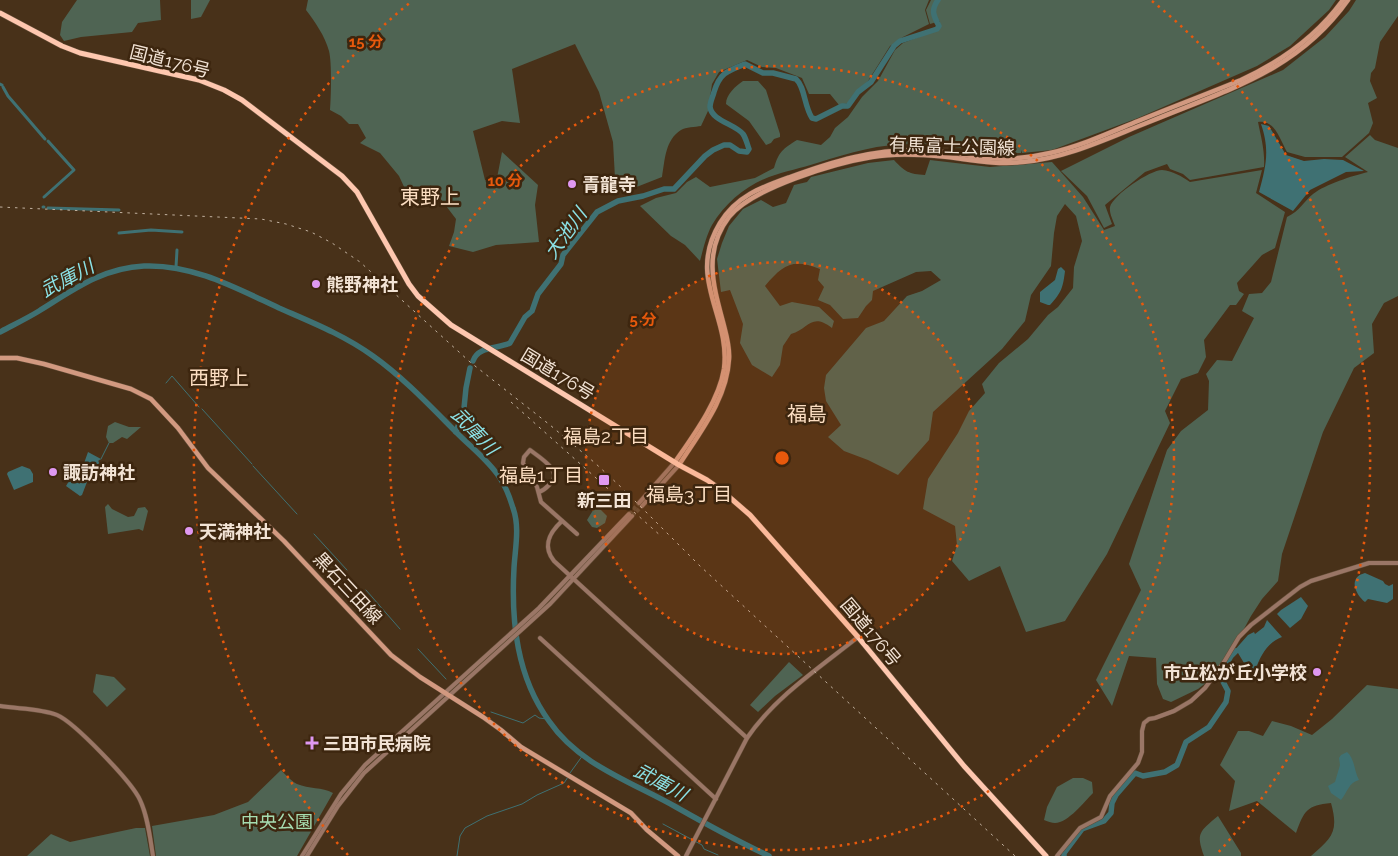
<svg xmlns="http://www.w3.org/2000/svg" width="1398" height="856" viewBox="0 0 1398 856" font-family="Raleway,'Noto Sans JP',sans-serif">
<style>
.green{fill:#4f6453}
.water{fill:#3f7173}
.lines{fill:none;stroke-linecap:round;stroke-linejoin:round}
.stream{stroke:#3f7173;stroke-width:1}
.canal{stroke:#3f7173;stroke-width:3}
.river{stroke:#3f7173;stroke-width:5.5}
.tertiary-tunnel{stroke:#624c35;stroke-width:4;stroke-dasharray:4 2;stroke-linecap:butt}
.tertiary-casing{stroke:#634d37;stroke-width:5}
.secondary-casing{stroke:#634d37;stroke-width:5.5}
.trunk-casing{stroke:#634d37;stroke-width:6}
.tertiary{stroke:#9a7666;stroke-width:4}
.secondary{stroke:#d29980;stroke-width:4.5}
.trunk{stroke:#fec7af;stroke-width:5}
.rail{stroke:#c2b1a0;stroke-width:1;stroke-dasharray:2.5 5;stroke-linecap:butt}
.ring{fill:none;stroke:#e8590c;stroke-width:2.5;stroke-dasharray:2.5 5}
.poi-dot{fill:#df98f1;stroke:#3d260f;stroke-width:2}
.labels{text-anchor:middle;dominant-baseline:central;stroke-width:5;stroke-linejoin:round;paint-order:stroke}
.street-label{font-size:18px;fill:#f2e3d5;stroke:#3d260f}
.poi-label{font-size:18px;font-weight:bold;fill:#f2e3d5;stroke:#3d260f;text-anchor:start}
.park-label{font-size:18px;fill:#a6ddb1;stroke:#3d260f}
.water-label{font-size:19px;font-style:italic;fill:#8be2e6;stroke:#3d260f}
.neighbourhood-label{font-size:19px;fill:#fcdec2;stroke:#3d260f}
.quarter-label{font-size:20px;fill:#fcdec2;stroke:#3d260f}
.centre{fill:#e8590c;stroke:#3d260f;stroke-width:2.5}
.ring-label{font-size:15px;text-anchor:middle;font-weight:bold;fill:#e8590c;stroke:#3d260f;stroke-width:5;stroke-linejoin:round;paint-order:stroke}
</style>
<rect width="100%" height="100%" fill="#483119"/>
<!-- green -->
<g class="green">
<path d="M77 0H160L161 20 138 23 132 32 81 37 64 41 60 35 62 22Z"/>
<path d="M191 0H210L201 17 191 19Z"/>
<path d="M308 0H929L925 10 929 24 903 37 890 46 868 81 855 93 848 103 839 105 830 94H809L802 78 776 68 762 67 747 60 719 72 712 84 708 111 701 126C695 127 686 127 681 130 665 140 665 160 662 177L634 188 615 178 613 142 599 92 575 44 512 69 520 123 502 121 473 131 485 180 497 178 502 152 538 185 535 205 539 242 496 245 473 252 449 246 454 232 456 219 440 198 424 206 412 204 399 176 380 153 360 143 366 138 358 124H349L341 116 330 110C331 97 332 63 329 51 325 36 315 22 306 10Z"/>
<path d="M931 0H1336L1329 10 1290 46 1257 66 1138 118 1052 150 1022 153 1021 150V153C985 154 950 144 914 144 878 144 852 152 817 163 802 168 785 171 769 177 746 186 725 203 712 225 706 236 703 250 700 261L685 245 671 236 640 206 656 198 676 193 687 182 696 177 710 187 755 178 774 168C779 151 783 149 797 140L821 145 830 137 835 128 848 117 862 97 878 81 895 50 903 43 937 30 940 21 930 24 926 10Z"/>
<path d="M1356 0H1398V16L1380 42 1375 68 1371 73 1370 81 1377 98 1368 103 1373 123 1369 133 1342 157H1305L1287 152C1280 140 1275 119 1258 122 1261 137 1265 151 1264 167L1190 180 1183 174 1170 169 1167 164 1145 172 1105 205 1112 224 1104 228 1087 196 1061 171 1129 137 1283 70 1325 37 1349 11Z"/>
<path d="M743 81H758L766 90 780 134V137L774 139 771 143 766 145 749 121 726 104C726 94 736 86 743 81Z"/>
<path d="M1370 135 1375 140 1398 148V296L1384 303 1372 324 1374 353 1354 368 1323 432 1282 554 1278 581 1262 599 1251 616 1221 671 1198 689 1171 702 1163 699 1157 684 1156 658 1129 656 1112 706 1096 680 1141 590 1129 564 1167 450 1181 431 1208 410 1209 381 1206 374 1217 360 1232 361 1254 318 1242 311 1249 294 1262 293 1271 282 1287 217C1300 211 1303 202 1313 194 1326 184 1352 176 1368 172L1345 157Z"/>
<path d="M894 160C905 172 909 174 925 175L930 160 990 167 1052 162 1083 197 1104 230 1115 226C1113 220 1109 213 1110 207 1113 195 1150 170 1162 170 1173 171 1181 176 1190 182L1262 170 1256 193 1285 212 1275 248 1262 255 1237 283 1239 291 1244 294 1236 305H1230L1204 340 1206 357 1198 373 1181 379 1165 411 1170 423 1107 554 1065 621 1026 632 1000 566 969 581 952 561 957 545 955 526 923 509 928 479 958 433 969 411 985 393 982 384 999 363 1028 339 1048 315 1058 307 1073 288 1074 267 1082 241 1076 216 1065 204 1057 216 1054 233 1051 266 1031 295 1025 321 1002 349 933 412 929 440 898 475 868 460 844 451 828 437 841 425 826 401 824 388 826 375 866 328 884 321 907 296 922 291 941 280 931 271 916 272 873 291 872 300 866 306 858 318 843 319 830 305 818 300 824 287 818 280 820 269C792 258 783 265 765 286L780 306 792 302 819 307 834 321 832 328C811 312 809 329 791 334L783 346 780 365 772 377 752 365 740 343 743 324 730 290 721 292 717 259 722 243 729 226 743 209 761 200 773 207 786 203 794 185 807 182 811 177 868 163Z"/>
<path d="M115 422 129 427H141L127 439 122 437 113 443H109L106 437 108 426Z"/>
<path d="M108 504 112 509 128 517 134 516 138 508 145 507 148 511 143 531 139 529 108 534 105 507Z"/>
<path d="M595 507 600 509 607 516 605 523 597 528 592 527 587 520Z"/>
<path d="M789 662 803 675 775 696 758 712 750 705Z"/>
<path d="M96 674 114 677 126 689 107 707 93 692Z"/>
<path d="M1367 685 1398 689V856H1311C1332 838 1339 832 1331 803 1307 805 1304 811 1296 833L1257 801 1229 811 1235 781 1220 765 1238 731H1249L1263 736 1272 721 1291 726 1312 735 1332 719Z"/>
<path d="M281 770C286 775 291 781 297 784 309 789 322 787 333 793L297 856H156L152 826 214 815 240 805 248 802Z"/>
<path d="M1073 778H1083L1092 782 1093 793C1085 801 1068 823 1055 823 1052 823 1047 821 1044 820L1047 807 1057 787Z"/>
<path d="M1218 816 1241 853V856H1204C1196 833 1199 832 1218 816Z"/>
<path d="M136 828H145L150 856H27L51 834 70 842Z"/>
</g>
<!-- water -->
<g class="water">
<path d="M1261 124 1269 126 1286 155 1304 161 1324 159 1343 160 1364 171 1346 172 1310 190 1293 211 1259 192C1266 166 1270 150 1261 124Z"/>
<path d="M1061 267 1065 271C1063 287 1062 292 1050 305H1048L1040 302V292L1055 280 1058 269Z"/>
<path d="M88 452 101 459 98 461 99 462 96 476 87 482 82 495 80 496 66 486 72 476 83 466Z"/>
<path d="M22 466 30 469 33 474V482L14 490 7 474 8 472Z"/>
<path d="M1365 573 1383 581 1385 584 1389 586 1393 584V599L1387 603 1368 599 1365 602C1355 594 1348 577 1365 573Z"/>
<path d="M1301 597 1308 606 1301 619 1290 628 1277 614 1281 610Z"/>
<path d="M1267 620 1282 637C1268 642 1261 655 1256 668V671L1244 663 1238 653 1233 652 1248 635 1254 632 1255 634 1264 627Z"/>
<path d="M1347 752C1355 759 1354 771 1359 780 1349 782 1347 793 1341 800L1331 793 1328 786 1335 782 1340 765 1339 758 1341 755Z"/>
</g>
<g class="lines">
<!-- stream -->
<g class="stream">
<path d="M166 383 172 376 199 407"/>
<path d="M202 409 252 464"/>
<path d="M101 459 109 443"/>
<path d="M253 466 297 514"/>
<path d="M314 534 347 570"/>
<path d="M366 590 400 629"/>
<path d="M418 649 446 679"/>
<path d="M491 712 523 723 535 715 539 718 547 719"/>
<path d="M570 773 583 755"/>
<path d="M663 824 702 845 704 849 718 855"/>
<path d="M457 856 460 836 465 828 487 816 522 804 537 795 564 783 568 777"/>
</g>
<!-- canal -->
<g class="canal">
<path d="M0 84 2 85"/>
<path d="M3 87 8 96 45 139"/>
<path d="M44 197 74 170 48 141"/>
<path d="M43 207H44"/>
<path d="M48 208 119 210"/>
<path d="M119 233 151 230 182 232"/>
<path d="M176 267 177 250"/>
</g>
<!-- river -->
<g class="river">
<path d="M0 332C13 325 26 319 39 311 73 290 102 268 144 266 193 264 236 288 279 308 311 322 344 335 373 356 404 378 431 407 458 434 472 448 489 461 500 478 506 487 510 498 513 508 520 527 515 549 514 568 511 622 517 677 549 721 579 765 632 782 676 807 706 824 737 841 769 856"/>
<path d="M473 361C478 346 498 349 510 343L525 317 532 311 538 294 561 264 563 255 597 212 618 201 643 196 664 189H674L705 156 713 150 724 145H730L739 151 747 152 749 149C747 144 746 138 743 134 735 124 712 121 710 107 710 102 713 96 714 92 720 73 727 71 745 64L763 73H773L796 79C805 87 804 106 812 118L816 119 842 106H848L858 92 871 82 894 46 900 41 937 29 939 26C933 15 931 10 938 0"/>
<path d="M456 432 464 408 466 388 470 368"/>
<path d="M1064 856V853L1082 829 1104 821 1111 813 1112 803 1116 795 1135 773 1143 776 1165 772 1177 765 1186 742 1209 727 1226 702 1228 691 1220 676 1231 656 1236 651"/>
</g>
<!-- tertiary-tunnel -->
<g class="tertiary-tunnel">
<path d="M629 514 639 503"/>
<path d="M632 516 642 506"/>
</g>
<!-- tertiary casing -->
<g class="tertiary-casing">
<g id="tertiary">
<path d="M539 492C545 490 547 487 551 483 563 471 539 457 530 450L524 457 523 463 537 487 541 502 577 534"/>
<path d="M639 503 675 462"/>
<path d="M642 506 679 465"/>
<path d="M562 521C549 533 542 546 554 561L747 738"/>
<path d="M540 638 716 799"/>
<path d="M0 706C18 709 40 708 57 715 74 722 132 782 140 800 148 817 150 838 153 856"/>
<path d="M302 856 341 794 365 765 539 608 629 514"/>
<path d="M307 856 338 806 364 773 550 604 632 516"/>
<path d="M686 856 747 738C775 697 819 668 858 637"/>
<path d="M1057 856 1080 828 1101 817 1110 796 1138 763 1142 752V731L1144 723 1149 719 1155 718 1174 711 1191 701 1205 688 1224 662 1239 637 1251 625 1300 587 1311 581 1369 563H1398"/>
</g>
</g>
<!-- secondary casing -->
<g class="secondary-casing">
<g id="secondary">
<path d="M0 358H17L44 364 131 389 151 399 178 428 208 468 284 541 391 655 420 677 483 717 501 730 521 747 631 813 647 830 678 856"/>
<path d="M675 462C693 436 719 401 724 369 731 315 686 279 720 223 736 196 762 187 790 177 834 161 873 149 921 150 943 150 964 156 986 158 1007 160 1029 158 1050 153 1081 146 1109 133 1138 121 1172 107 1207 94 1241 80 1280 62 1317 36 1343 0"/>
<path d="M679 465C700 432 727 399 729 359 730 346 726 334 723 322 713 285 703 251 729 217 752 188 835 163 872 157 888 154 907 154 924 155 957 156 989 166 1023 162 1067 158 1108 138 1149 122 1226 90 1297 72 1348 0"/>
</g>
</g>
<!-- trunk casing -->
<g class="trunk-casing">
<path id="trunk" d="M0 13 62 46 80 53 199 80 224 90 242 100 342 176 357 192 409 284 418 296 451 325 679 465 707 480 720 489 750 515 858 637 964 766 1046 856"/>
</g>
<!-- tertiary -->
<use href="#tertiary" class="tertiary"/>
<!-- secondary -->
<use href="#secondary" class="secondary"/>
<!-- trunk -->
<use href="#trunk" class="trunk"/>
<!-- rail -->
<g class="rail">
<path d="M0 207 261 219 286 224 311 232 332 243 360 262 470 362 550 425 595 463 622 488 700 566 1015 856"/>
<path d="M511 402 662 537"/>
</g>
</g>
<!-- distance rings -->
<circle cx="782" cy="458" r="196" fill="#e8590c" fill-opacity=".12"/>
<g class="ring">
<circle cx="782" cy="458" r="196"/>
<circle cx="782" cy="458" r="392"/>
<path d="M348 855A588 588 0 0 1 412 1M1152 1A588 588 0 0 1 1216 855"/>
</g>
<!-- markers -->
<g class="poi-dot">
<circle cx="572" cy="184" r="5"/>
<circle cx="316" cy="284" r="5"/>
<circle cx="53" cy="472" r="5"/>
<rect x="598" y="474" width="12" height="12" rx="2.5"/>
<circle cx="189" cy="531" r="5"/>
<circle cx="1317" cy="672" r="5"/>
<path d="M309.5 735.5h5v5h5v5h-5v5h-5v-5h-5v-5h5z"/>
</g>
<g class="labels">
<!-- street labels -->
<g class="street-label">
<text transform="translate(170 61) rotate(14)">国道176号</text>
<text transform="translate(952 146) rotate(2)">有馬富士公園線</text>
<text transform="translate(558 374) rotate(31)">国道176号</text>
<text transform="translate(348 588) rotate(47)">黒石三田線</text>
<text transform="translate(871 632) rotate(50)">国道176号</text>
</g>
<!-- poi labels -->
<g class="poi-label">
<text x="582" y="184">青龍寺</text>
<text x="326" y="284">熊野神社</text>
<text x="63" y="472">諏訪神社</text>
<text x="604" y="500" text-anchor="middle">新三田</text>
<text x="199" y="531">天満神社</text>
<text x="1307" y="672" text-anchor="end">市立松が丘小学校</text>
<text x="323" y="743">三田市民病院</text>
</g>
<!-- park labels -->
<g class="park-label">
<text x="277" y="821">中央公園</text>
</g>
<!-- water labels -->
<g class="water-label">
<text transform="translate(565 233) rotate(-54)">大池川</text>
<text transform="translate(67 278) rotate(-28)">武庫川</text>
<text transform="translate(475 431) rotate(46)">武庫川</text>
<text transform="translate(661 782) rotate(28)">武庫川</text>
</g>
<!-- neighbourhood labels -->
<g class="neighbourhood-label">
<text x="606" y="436">福島2丁目</text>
<text x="541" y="475">福島1丁目</text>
<text x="689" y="494">福島3丁目</text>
</g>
<!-- quarter labels -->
<g class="quarter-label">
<text x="430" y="197">東野上</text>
<text x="219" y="378">西野上</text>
<text x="807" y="414">福島</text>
</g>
</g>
<circle cx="782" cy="458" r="8" class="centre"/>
<g class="ring-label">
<text x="366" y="47">15 分</text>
<text x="505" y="186">10 分</text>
<text x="643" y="325">5 分</text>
</g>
</svg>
